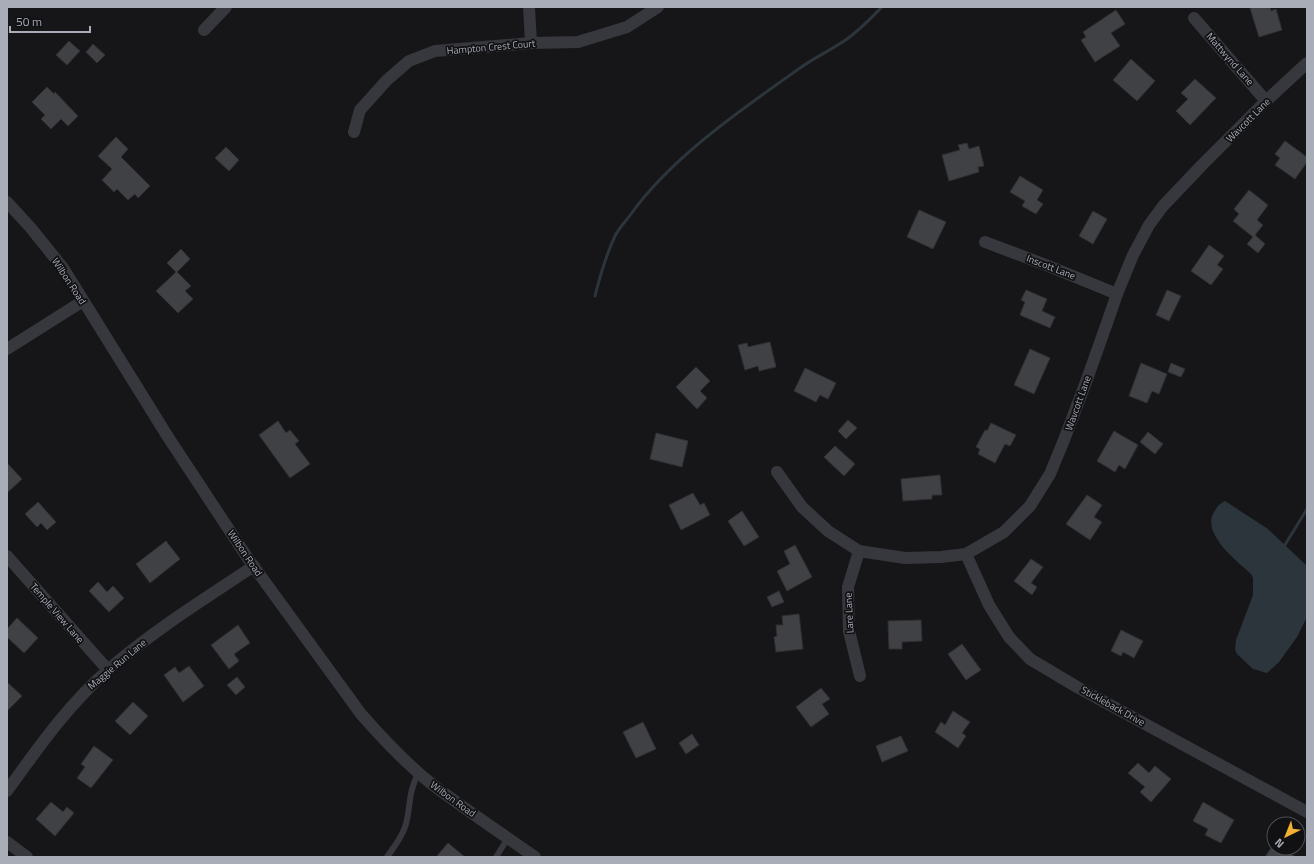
<svg xmlns="http://www.w3.org/2000/svg" width="1314" height="864" viewBox="0 0 1314 864" font-family="'Titillium Web',sans-serif">
<style>
.water{fill:#2c353c}
.lines{fill:none;stroke-linecap:round;stroke-linejoin:round}
.stream{stroke:#2c353c;stroke-width:3}
.building{fill:#404145;stroke:#303034}
.service{stroke:#37383d;stroke-width:6}
.minor{stroke:#37383d;stroke-width:12}
.labels{text-anchor:middle;dominant-baseline:central;stroke-width:3.5;stroke-linejoin:round;paint-order:stroke}
.street-label{font-size:10px;fill:#a8adb8;stroke:#111113}
</style>
<rect width="100%" height="100%" fill="#161618"/>
<!-- water -->
<path class="water" d="M1225 501 1268 529 1307 566V617L1297 637 1279 662 1267 673 1253 669 1237 654 1235 650 1236 640 1253 595V578L1251 574C1237 561 1201 534 1214 512 1217 507 1219 504 1225 501Z"/>
<g class="lines">
<!-- stream -->
<g class="stream">
<path d="M595 296C600 276 606 255 615 236 619 228 626 221 631 214 672 157 742 109 800 68 814 58 829 51 844 41 858 32 870 19 882 7"/>
<path d="M1283 548 1307 509"/>
</g>
</g>
<!-- building -->
<g class="building">
<path d="M1254 7H1270L1271 11 1276 9 1282 30 1259 37 1250 8Z"/>
<path d="M1116 10 1125 24 1111 33 1120 46 1095 62 1081 40 1086 37 1083 32Z"/>
<path d="M69 41 80 51 67 65 56 55Z"/>
<path d="M93 44 105 55 97 63 86 52Z"/>
<path d="M1131 59 1155 81 1137 101 1113 80Z"/>
<path d="M1195 79 1216 98 1190 125 1176 111 1188 99 1181 93Z"/>
<path d="M47 87 54 94 55 92 78 116 68 126 61 119 51 129 41 119 45 115 32 102Z"/>
<path d="M116 137 128 149 121 157 150 186 138 198 135 194 128 200 117 189 114 192 102 180 112 169 98 156Z"/>
<path d="M1285 141 1307 157V162L1295 179 1275 165 1280 158 1275 154Z"/>
<path d="M967 143 969 149 979 146 984 166 978 167 979 172 949 181 942 155 960 150 958 145Z"/>
<path d="M226 147 239 160 229 171 215 158Z"/>
<path d="M1020 176 1043 190 1037 200 1043 204 1036 214 1022 206 1025 201 1010 192Z"/>
<path d="M1249 190 1268 205 1257 220 1263 225 1255 235 1265 244 1258 253 1247 244 1253 237 1233 221 1239 214 1234 209Z"/>
<path d="M919 210 946 222 933 249 907 237Z"/>
<path d="M1093 211 1107 219 1093 244 1079 236Z"/>
<path d="M1209 245 1224 256 1217 265 1223 269 1211 285 1191 271Z"/>
<path d="M181 249 190 259 177 272 191 286 185 291 193 299 178 313 156 291 176 272 167 263Z"/>
<path d="M1026 290 1047 299 1042 311 1055 317 1050 328 1020 315 1025 302 1021 300Z"/>
<path d="M1167 290 1181 296 1169 321 1156 315Z"/>
<path d="M770 342 776 367 759 371 758 366 745 370 738 345 747 343 748 347Z"/>
<path d="M1030 349 1050 358 1034 394 1014 385Z"/>
<path d="M1141 363 1167 374 1159 394 1152 391 1147 403 1129 396Z"/>
<path d="M1171 363 1185 369 1181 377 1168 372Z"/>
<path d="M696 367 710 381 700 391 707 398 697 409 676 387Z"/>
<path d="M805 368 836 383 828 399 820 395 816 402 794 391Z"/>
<path d="M848 420 857 428 846 439 838 431Z"/>
<path d="M278 421 286 433 290 430 299 441 295 444 310 464 290 478 259 435Z"/>
<path d="M991 423 1016 435 1010 446 1005 444 995 463 978 454 980 449 976 447 985 430 987 431Z"/>
<path d="M1114 431 1138 445 1125 469 1119 465 1115 472 1097 461Z"/>
<path d="M1148 432 1163 444 1155 454 1140 442Z"/>
<path d="M656 433 688 441 682 467 650 459Z"/>
<path d="M835 446 855 464 844 476 824 457Z"/>
<path d="M7 463 22 479 7 493Z"/>
<path d="M940 475 942 495H932V499L903 501 901 479Z"/>
<path d="M693 493 700 505 704 503 710 515 681 530 669 505Z"/>
<path d="M1087 495 1102 505 1094 517 1102 522 1090 540 1066 524Z"/>
<path d="M38 502 56 522 47 530 41 523 37 527 25 514Z"/>
<path d="M742 511 759 537 744 546 728 521Z"/>
<path d="M166 541 180 559 150 583 136 564Z"/>
<path d="M795 545 812 577 787 591 777 571 790 564 784 551Z"/>
<path d="M1031 559 1043 567 1031 583 1037 587 1032 595 1014 581Z"/>
<path d="M98 582 107 592 113 586 124 598 109 612 89 591Z"/>
<path d="M779 591 784 602 772 607 767 597Z"/>
<path d="M799 614 803 649 776 652 774 637 777 636 776 625H783L782 616Z"/>
<path d="M17 618 38 638 24 653 7 637V629Z"/>
<path d="M921 620 922 641 902 642V649H889L888 621Z"/>
<path d="M238 625 250 643 234 654 239 661 229 669 211 645Z"/>
<path d="M1121 630 1143 641 1134 658 1123 652 1121 656 1111 651Z"/>
<path d="M962 644 981 670 966 680 948 654Z"/>
<path d="M189 666 204 686 183 702 164 675 175 667 179 673Z"/>
<path d="M237 677 245 687 236 695 227 685Z"/>
<path d="M7 682 22 696 7 711Z"/>
<path d="M821 688 830 699 822 704 829 714 811 727 796 707Z"/>
<path d="M133 702 148 716 130 735 115 721Z"/>
<path d="M953 711 970 722 962 733 966 736 958 748 935 732 941 722 945 725Z"/>
<path d="M643 722 656 749 636 758 623 732Z"/>
<path d="M692 734 699 745 686 754 679 743Z"/>
<path d="M901 736 908 751 882 762 876 746Z"/>
<path d="M94 746 113 760 91 788 77 778 85 767 81 764Z"/>
<path d="M1138 763 1149 773 1155 766 1171 779 1151 802 1140 792 1145 787 1128 773Z"/>
<path d="M51 802 63 812 67 807 74 813 55 836 36 819Z"/>
<path d="M1203 802 1234 820 1221 843 1205 835 1208 829 1193 821Z"/>
<path d="M448 843 465 857H436Z"/>
<path d="M1271 848H1282L1296 857H1265Z"/>
</g>
<g class="lines">
<!-- service -->
<g class="service">
<path d="M387 857C394 847 403 836 406 824 411 804 408 792 419 772"/>
<path d="M496 857 508 838"/>
</g>
<!-- minor -->
<g class="minor">
<path d="M529 7 531 43"/>
<path d="M1194 18 1266 101"/>
<path d="M204 30 226 7"/>
<path d="M354 132 360 110 387 80 409 61 435 51 531 43 578 42 627 27 658 7"/>
<path d="M7 202 30 227 63 268 168 437 249 560 361 714C383 739 406 764 433 785 466 810 501 833 535 857"/>
<path d="M985 242 1046 265 1117 294"/>
<path d="M7 349 83 301"/>
<path d="M777 472 802 507 828 531 859 551 905 558 941 557 966 554 1004 532 1030 506 1050 474 1064 440 1086 382 1107 323 1117 294 1133 255 1149 225 1163 206 1203 164 1266 101 1307 63"/>
<path d="M859 551 848 587 849 631 860 676"/>
<path d="M966 554 989 605 1009 637 1030 659 1077 687 1307 812"/>
<path d="M7 556 108 670"/>
<path d="M7 791C38 748 68 705 108 670 153 631 204 599 254 566"/>
<path d="M7 842 27 857"/>
</g>
</g>
<g class="labels">
<!-- street labels -->
<g class="street-label">
<text transform="translate(491 47) rotate(-5)">Hampton Crest Court</text>
<text transform="translate(1230 59) rotate(49)">Mattwynd Lane</text>
<text transform="translate(1248 120) rotate(-45)">Wavcott Lane</text>
<text transform="translate(1051 267) rotate(21)">Inscott Lane</text>
<text transform="translate(69 281) rotate(57)">Wilbon Road</text>
<text transform="translate(1078 403) rotate(-70)">Wavcott Lane</text>
<text transform="translate(245 553) rotate(56)">Wilbon Road</text>
<text transform="translate(57 613) rotate(49)">Temple View Lane</text>
<text transform="translate(849 613) rotate(-93)">Lare Lane</text>
<text transform="translate(117 664) rotate(-40)">Maggie Run Lane</text>
<text transform="translate(1113 706) rotate(29)">Stickleback Drive</text>
<text transform="translate(453 799) rotate(36)">Wilbon Road</text>
</g>
</g>
<!-- border -->
<rect width="1314" height="864" fill="none" stroke="#a8adb8" stroke-width="16"/>
<!-- north arrow -->
<g transform="translate(1286 836) rotate(223)"><circle r="19" fill="#111113" stroke="#4d4f55"/>
<path d="M0-3L7 15L0 10L-7 15Z" fill="#f2b134"/>
<text y="-6" font-size="11" font-weight="bold" text-anchor="middle" fill="#a8adb8">N</text>
</g>
<!-- scale -->
<path d="M10 26v6h80v-6" fill="none" stroke="#a8adb8" stroke-width="2"/>
<text x="16" y="26" font-size="12" fill="#a8adb8" stroke="#111113" stroke-width="3" paint-order="stroke">50 m</text>
</svg>
